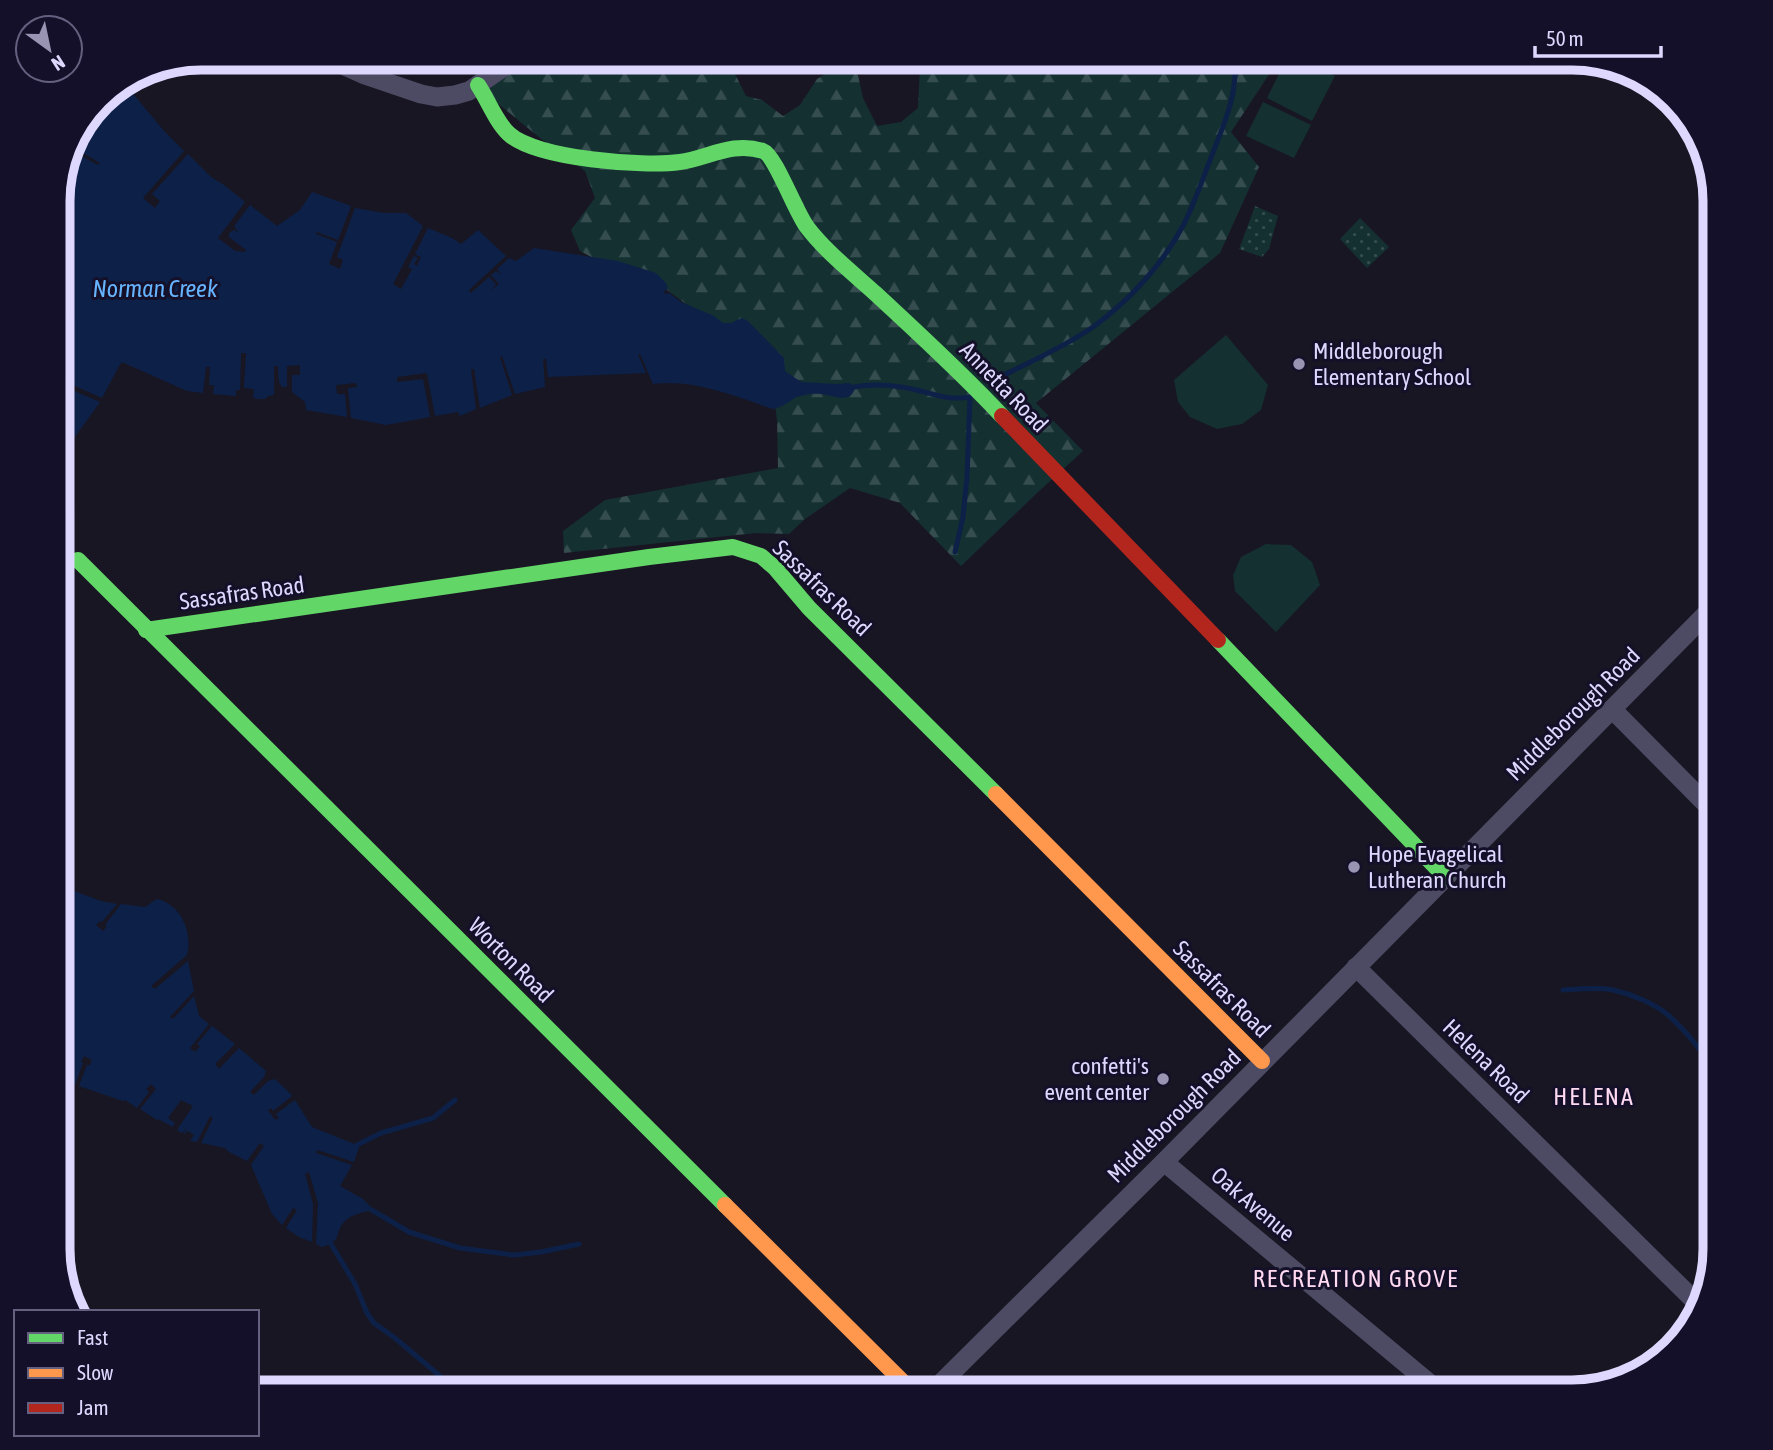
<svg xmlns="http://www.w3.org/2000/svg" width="1773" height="1450" viewBox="0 0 1773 1450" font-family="'Asap Condensed',sans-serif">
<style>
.forest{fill:url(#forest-firs)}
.park{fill:url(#park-dots)}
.pitch{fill:#143031}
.water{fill:#0d2148}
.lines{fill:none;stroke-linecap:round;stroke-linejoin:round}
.stream{stroke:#0d2148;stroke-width:5}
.street{stroke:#4d4b64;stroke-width:19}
.fast{stroke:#63d668;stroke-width:16}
.slow{stroke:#ff974d;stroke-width:16}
.jam{stroke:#b3261e;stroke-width:16}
.poi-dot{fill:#9994b2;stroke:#151029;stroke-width:2.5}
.labels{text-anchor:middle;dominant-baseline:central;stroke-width:6;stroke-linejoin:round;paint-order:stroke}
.poi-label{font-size:23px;fill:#ded8ff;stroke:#151029;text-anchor:start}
.street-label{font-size:23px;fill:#ded8ff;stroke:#151029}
.water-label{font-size:24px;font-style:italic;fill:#66b4ff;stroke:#151029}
.neighbourhood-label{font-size:24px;letter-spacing:2px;fill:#ffdaf1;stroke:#151029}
.rim{fill:none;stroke:#ded8ff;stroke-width:9}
</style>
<defs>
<pattern id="forest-firs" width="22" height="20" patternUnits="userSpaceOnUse" patternTransform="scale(1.75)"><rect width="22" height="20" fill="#143031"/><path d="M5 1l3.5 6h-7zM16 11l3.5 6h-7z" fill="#364d50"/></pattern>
<pattern id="park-dots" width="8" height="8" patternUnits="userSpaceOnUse" patternTransform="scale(1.75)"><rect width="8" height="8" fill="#143031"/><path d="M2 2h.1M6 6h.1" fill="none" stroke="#364d50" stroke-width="1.8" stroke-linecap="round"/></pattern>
</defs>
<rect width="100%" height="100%" fill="#181623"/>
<!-- forest -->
<path class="forest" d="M498 58H727L746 96 762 100 783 116 800 105 817 79 840 65 858 75 863 98 877 126 901 122 918 108 920 66 928 58H1280L1231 132 1259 167 1220 253 1036 403 1083 451 1037 493 961 566 900 503 850 488 805 519 789 534 756 533 564 553 563 531 605 500 778 468 777 420 770 367 651 278 612 268 580 251 571 230 595 198 585 171 540 138 469 80Z"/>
<!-- park -->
<g class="park">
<path d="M1255 206 1278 216 1269 249 1262 257 1239 249Z"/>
<path d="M1360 218 1389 247 1367 268 1340 239Z"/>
</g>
<!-- pitch -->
<g class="pitch">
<path d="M1287 58H1299L1335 76 1312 121 1267 98Z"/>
<path d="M1263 102 1311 125 1294 158 1246 136Z"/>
<path d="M1226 335 1268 385 1261 410 1242 424 1217 429 1190 417 1178 402 1174 380Z"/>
<path d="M1266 544 1291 545 1312 562 1320 585 1276 632 1235 591 1233 575 1241 557Z"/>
</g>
<!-- water -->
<g class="water">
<path d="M124 83 164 131 184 151 143 198 155 208 160 201 152 194 188 154 211 177 224 185 245 202 218 238 235 251 245 252 246 250 229 237V233L234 230 239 233 235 228V225L250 205 277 226 300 210 312 192 351 206 338 240 317 232 316 234 337 242 329 264 340 269 343 260 337 257 355 208 384 213H406L423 226 393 284 401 289 412 269 408 267 414 256 418 258 414 264 417 266 421 257 415 254 428 228 452 238 461 244 478 230 506 256 469 290 471 293 489 277 496 284 491 290 499 284 491 275 496 271 501 275 497 269 509 258 516 261 534 248 618 261 656 273 666 283 668 289 664 291 665 294 669 293 681 302 714 316 723 323H731L742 318 748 321 784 358 785 371 801 382 836 384 850 383 855 388C850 405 833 395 821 394 812 393 800 395 793 399 786 404 782 407 773 409 734 396 695 379 653 384L640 354 638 355 646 373 548 377 546 359H543L545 387 515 394 502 356 500 357 512 395 480 408 474 369H471L476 409 460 416 458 412 435 416 427 373 397 377V382L423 379 430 417 386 425 351 418 348 388 357 387 356 383 336 385 337 394H345L347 417 306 410 305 402 292 392V375H300V365L287 366V387H282L279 382 278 366H274V395L268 396 265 399H256L253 397 254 389 244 388 246 353H241L240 390H236V396L213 394 214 385H209L210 367H206L203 393 187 391 122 362 119 366 102 398 66 382 69 374 63 371 58 382V191L69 149 98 165 100 163 78 150 82 142 90 146 83 141 92 126 100 130 93 124 102 110 110 114V113L103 108 115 88Z"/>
<path d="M65 387 100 402 72 441 63 446 58 438V400L60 399 70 403 71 399 61 395Z"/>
<path d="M58 885 101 901 117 904 102 922 100 921 96 925 103 931 107 926 105 925 121 904 145 907 157 899C181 904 193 933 187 955L151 986 155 989 188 961 194 991 170 1017 173 1019 194 996 199 1016 209 1024 190 1048 195 1052 200 1046 197 1044 212 1026 235 1044 215 1064 219 1069 239 1048 266 1071 264 1077 250 1092 254 1095 268 1081 275 1079 291 1094 292 1096 273 1111 271 1108 268 1110 275 1120 279 1118 276 1114 295 1100 312 1127 357 1145 359 1147 354 1162 317 1150 316 1153 352 1165 340 1186 363 1199 370 1206 368 1211C360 1213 351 1215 345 1221 333 1233 345 1239 322 1247L316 1244 318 1203 309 1172 305 1174 313 1204 312 1242 299 1237 286 1228 297 1210 293 1208 282 1225 272 1214 251 1165 264 1146 260 1143 247 1161 229 1152 225 1148 201 1143 213 1118 210 1116 197 1142 190 1141 194 1135 188 1131 183 1135 187 1128 182 1133 177 1130 193 1106 181 1100 168 1118 175 1123 173 1127 158 1119 157 1120 140 1109 156 1089 151 1084 146 1089 149 1092 137 1108 125 1100 123 1101 79 1086 87 1065H90L92 1060 84 1056 81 1062 83 1063 75 1085 58 1078V1044L62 1037 58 1036Z"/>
</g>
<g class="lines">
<!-- stream -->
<g class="stream">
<path d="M990 382C1023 365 1063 348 1093 327 1129 301 1163 264 1184 224 1195 202 1203 178 1212 155 1224 124 1239 92 1234 58"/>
<path d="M854 387C875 383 901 386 921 391 940 396 949 400 970 397L967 477 963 517 955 552"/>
<path d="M1563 990C1579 989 1597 987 1613 990 1631 994 1654 1003 1668 1015 1684 1029 1703 1052 1715 1070"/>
<path d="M357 1145 381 1133 433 1118 455 1100"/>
<path d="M370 1209 409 1232 460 1248 514 1255 541 1252 579 1244"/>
<path d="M331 1244 355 1284 367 1313 374 1323 395 1338 440 1376"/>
</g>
<!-- street -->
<g class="street">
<path d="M327 58 365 75 421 94 437 97 455 95 469 91 517 58"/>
<path d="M1652 84 1675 105"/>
<path d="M1612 709 1715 813"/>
<path d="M1356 967 1702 1308"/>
<path d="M1164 1162 1440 1392"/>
<path d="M71 1308 75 1312"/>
<path d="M932 1392 1164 1162 1715 605"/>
</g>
<!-- fast -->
<g class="fast">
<path d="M478 85C488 100 496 122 509 134 536 159 644 167 680 162 708 158 733 141 763 151 775 155 796 213 807 227 825 251 854 274 876 294 919 334 962 373 1002 416"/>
<path d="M78 560 725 1205"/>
<path d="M146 630 649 557 733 547 761 556 775 568 809 608 996 794"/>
<path d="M1218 640 1446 878"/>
</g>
<!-- slow -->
<g class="slow">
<path d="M996 794 1262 1061"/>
<path d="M725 1205 913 1392"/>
</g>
<!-- jam -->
<path class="jam" d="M1002 416 1218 640"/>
</g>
<!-- markers -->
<g class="poi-dot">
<circle cx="1299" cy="364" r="7"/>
<circle cx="1354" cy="867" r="7"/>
<circle cx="1163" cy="1079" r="7"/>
</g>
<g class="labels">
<!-- poi labels -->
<g class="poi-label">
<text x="1313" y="351">Middleborough<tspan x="1313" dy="26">Elementary School</tspan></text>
<text x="1368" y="854">Hope Evagelical<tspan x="1368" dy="26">Lutheran Church</tspan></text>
<text x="1149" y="1066" text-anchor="end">confetti's<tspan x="1149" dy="26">event center</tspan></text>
</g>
<!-- street labels -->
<g class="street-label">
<text transform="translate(1004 387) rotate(46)">Annetta Road</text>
<text transform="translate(822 588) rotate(44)">Sassafras Road</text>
<text transform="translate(242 593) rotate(-8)">Sassafras Road</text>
<text transform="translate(1573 714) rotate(-45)">Middleborough Road</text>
<text transform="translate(511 960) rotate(45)">Worton Road</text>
<text transform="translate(1222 989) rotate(45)">Sassafras Road</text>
<text transform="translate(1486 1061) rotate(44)">Helena Road</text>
<text transform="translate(1174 1116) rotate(-45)">Middleborough Road</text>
<text transform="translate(1253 1204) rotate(40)">Oak Avenue</text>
</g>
<!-- water labels -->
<g class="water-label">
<text x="155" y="288">Norman Creek</text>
</g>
<!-- neighbourhood labels -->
<g class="neighbourhood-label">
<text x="1594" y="1096">HELENA</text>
<text x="1356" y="1278">RECREATION GROVE</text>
</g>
</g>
<!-- crop -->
<path d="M0 0H1773V1450H0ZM201 70H1572A131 131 0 0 1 1703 201V1249A131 131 0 0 1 1572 1380H201A131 131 0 0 1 70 1249V201A131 131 0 0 1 201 70Z" fill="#151029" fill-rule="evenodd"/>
<path class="rim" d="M201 70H1572A131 131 0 0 1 1703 201V1249A131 131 0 0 1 1572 1380H201A131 131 0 0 1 70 1249V201A131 131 0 0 1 201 70Z"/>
<!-- legend -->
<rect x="14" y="1310" width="245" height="126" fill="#151029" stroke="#65607f" stroke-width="2"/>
<rect x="28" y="1333" width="35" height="10" fill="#63d668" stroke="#65607f" stroke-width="2"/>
<text x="77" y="1345" font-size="21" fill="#ded8ff">Fast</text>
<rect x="28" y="1368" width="35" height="10" fill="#ff974d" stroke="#65607f" stroke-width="2"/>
<text x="77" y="1380" font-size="21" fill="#ded8ff">Slow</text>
<rect x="28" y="1403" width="35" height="10" fill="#b3261e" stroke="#65607f" stroke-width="2"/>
<text x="77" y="1415" font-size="21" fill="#ded8ff">Jam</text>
<!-- north arrow -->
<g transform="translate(49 49) rotate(147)"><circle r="33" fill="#151029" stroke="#65607f" stroke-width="2"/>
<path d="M0-5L12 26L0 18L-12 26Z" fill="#9994b2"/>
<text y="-10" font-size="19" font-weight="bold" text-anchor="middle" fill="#ded8ff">N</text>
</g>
<!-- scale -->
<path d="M1535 46v10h126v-10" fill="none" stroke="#ded8ff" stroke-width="3.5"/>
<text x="1546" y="46" font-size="21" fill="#ded8ff" stroke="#151029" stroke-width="5" paint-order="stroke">50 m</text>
</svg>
